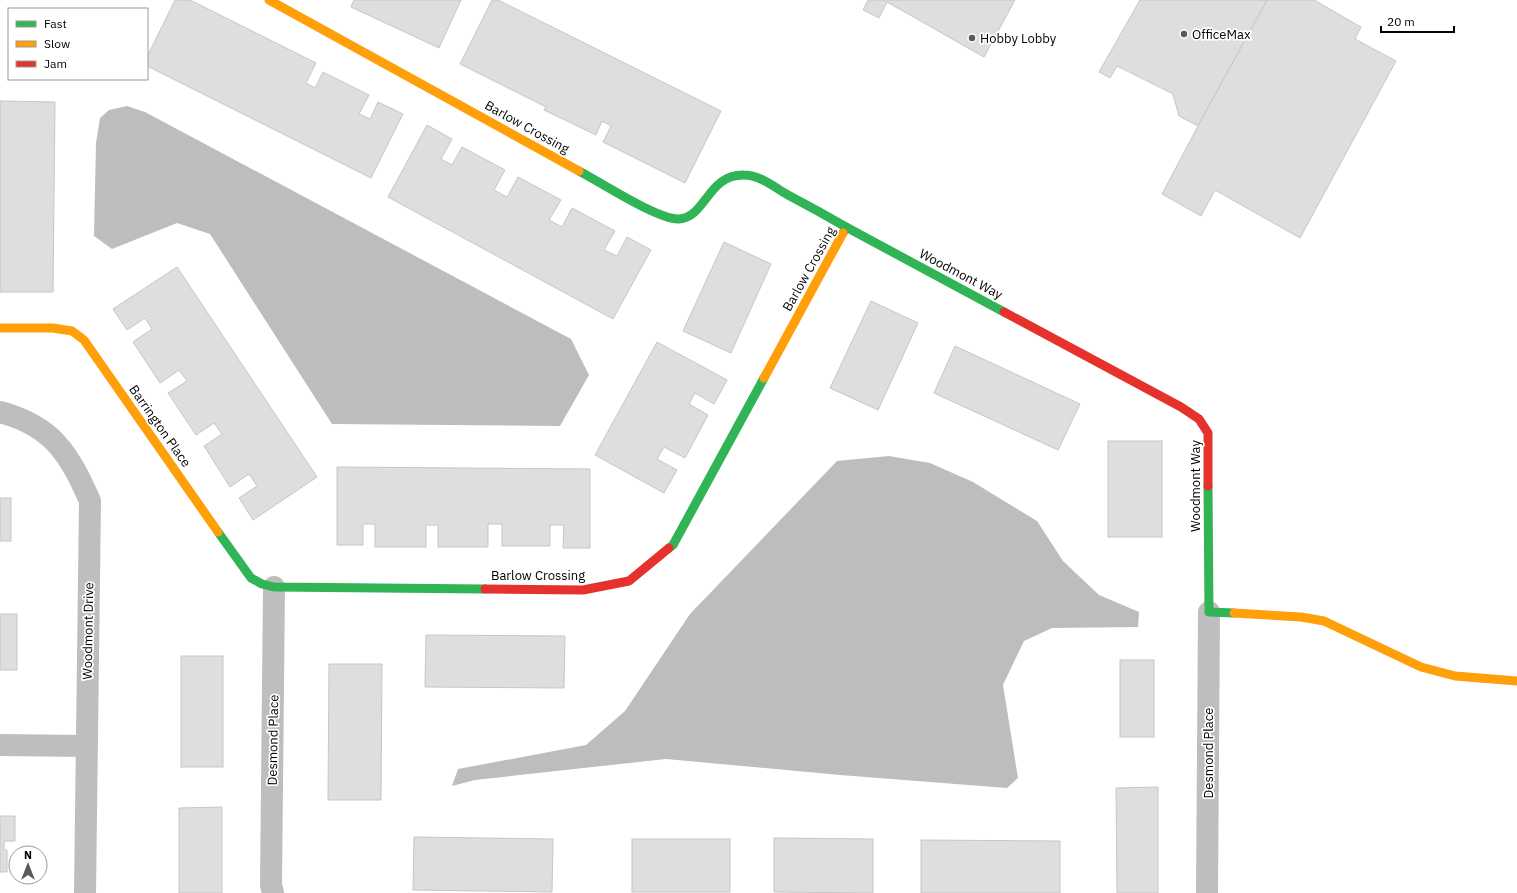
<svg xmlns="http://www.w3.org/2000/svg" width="1517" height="893" viewBox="0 0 1517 893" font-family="'IBM Plex Sans',sans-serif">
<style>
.water{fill:#bdbdbd}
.building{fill:#dedede;stroke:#c6c6c6}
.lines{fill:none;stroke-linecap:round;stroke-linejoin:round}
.street{stroke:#bebebe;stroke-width:22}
.fast{stroke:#30b455;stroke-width:9}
.slow{stroke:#ff9f0a;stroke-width:9}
.jam{stroke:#e5322d;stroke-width:9}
.poi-dot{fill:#595959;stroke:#fff;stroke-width:1.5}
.labels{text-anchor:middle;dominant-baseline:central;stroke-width:3.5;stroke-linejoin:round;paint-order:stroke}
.poi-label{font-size:13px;fill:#000;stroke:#fff;text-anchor:start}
.street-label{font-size:13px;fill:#000;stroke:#fff}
</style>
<rect width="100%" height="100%" fill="#fff"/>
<!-- water -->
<g class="water">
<path d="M127 106 145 112 571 339 589 375 560 426 332 424 210 234 177 223 112 249 94 236 96 143 100 118 109 110Z"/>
<path d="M889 456 930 463 973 482 1037 521 1063 561 1099 595 1139 612 1138 627 1052 628 1024 641 1003 685 1018 778 1007 788 840 775 666 759 475 780 452 786 458 769 586 745 625 711 690 614 837 461Z"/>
</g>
<!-- building -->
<g class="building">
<path d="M175 0H190L316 63 306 83 315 88 323 72 369 95 359 114 370 119 378 102 403 114 371 178 147 66V57Z"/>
<path d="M354 0H461L439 48 351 7Z"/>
<path d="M492 0H498L721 111 685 183 603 142 611 126 602 121 596 135 544 110 546 107 460 64Z"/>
<path d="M868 0H1015L984 57 887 2 879 18 863 10Z"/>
<path d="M1140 0H1267L1198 126 1179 116 1173 94 1117 66 1110 78 1099 72Z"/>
<path d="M1267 0H1314L1361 27 1355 39 1396 61 1300 238 1215 190 1201 216 1162 194 1198 126Z"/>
<path d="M0 101 55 102 53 292H0Z"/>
<path d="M427 125 452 139 441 159 452 165 462 147 505 170 494 190 507 197 518 177 561 200 549 220 562 227 572 208 615 231 604 250 617 256 627 237 651 250 613 319 388 197Z"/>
<path d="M724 242 771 264 731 353 683 331Z"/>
<path d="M177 267 317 477 253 520 239 498 257 486 249 474 230 487 204 446 222 434 214 423 196 435 168 393 187 381 179 370 160 383 133 342 152 329 145 318 127 330 113 309Z"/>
<path d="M871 301 918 323 878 410 830 388Z"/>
<path d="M657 342 727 380 714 404 695 393 689 404 708 415 685 458 664 447 657 459 677 470 664 493 595 455Z"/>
<path d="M955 346 1080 404 1058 450 934 393Z"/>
<rect x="1108" y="441" width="54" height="96"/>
<path d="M337 467 590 469V548H563L564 525H550V546H502V524H488V547H438V525H426V547H375V524H363V545H337Z"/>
<rect x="0" y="498" width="11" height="43"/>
<rect x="0" y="614" width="17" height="56"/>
<path d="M426 635 565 636 564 688 425 687Z"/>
<rect x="181" y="656" width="42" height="111"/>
<rect x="1120" y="660" width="34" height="77"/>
<path d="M329 664H382L381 800H328Z"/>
<path d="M1158 787V893H1117L1116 788Z"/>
<path d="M222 807V893H179V808Z"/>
<path d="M0 816H15V841H4V850H7V872H0Z"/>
<path d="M414 837 553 839 552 892 413 890Z"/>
<path d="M774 838 873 839V893L774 892Z"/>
<rect x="632" y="839" width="98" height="53"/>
<path d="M921 840 1060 841V893H921Z"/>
</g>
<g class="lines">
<!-- street -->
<g class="street">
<path d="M0 412C53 426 69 454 90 501L85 893"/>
<path d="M0 745 86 746"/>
<path d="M273 893 271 885 274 587"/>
<path d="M1207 893 1209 612"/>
</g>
<!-- fast -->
<g class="fast">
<path d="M579 171C600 182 658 220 679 219 706 217 708 174 744 175 760 175 774 187 788 195 807 205 827 216 846 227L843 233"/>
<path d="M846 227 1004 312"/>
<path d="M1208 486 1209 612 1234 613"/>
<path d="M218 532 251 578 262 584 274 587 485 589"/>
<path d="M669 548 673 545 764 378"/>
</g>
<!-- slow -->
<g class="slow">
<path d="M269 0 579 171"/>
<path d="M0 328H53L72 331 84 340 218 532"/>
<path d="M764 378 843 233"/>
<path d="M1234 613 1301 617 1324 621 1421 667 1455 676 1517 681"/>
</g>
<!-- jam -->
<g class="jam">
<path d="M1004 312 1181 407 1199 419 1208 433V486"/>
<path d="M485 589 583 590 629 581 669 548"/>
</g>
</g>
<!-- markers -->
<g class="poi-dot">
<circle cx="1184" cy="34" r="4"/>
<circle cx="972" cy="38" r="4"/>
</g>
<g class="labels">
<!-- poi labels -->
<g class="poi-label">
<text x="1192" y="34">OfficeMax</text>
<text x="980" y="38">Hobby Lobby</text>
</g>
<!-- street labels -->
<g class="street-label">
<text transform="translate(527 127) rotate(29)">Barlow Crossing</text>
<text transform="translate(809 269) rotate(-61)">Barlow Crossing</text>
<text transform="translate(961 274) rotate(28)">Woodmont Way</text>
<text transform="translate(160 426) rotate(55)">Barrington Place</text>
<text transform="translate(1195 486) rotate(-90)">Woodmont Way</text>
<text x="538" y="575">Barlow Crossing</text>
<text transform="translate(88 631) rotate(-89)">Woodmont Drive</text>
<text transform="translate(273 740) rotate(-89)">Desmond Place</text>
<text transform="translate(1208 753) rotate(-90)">Desmond Place</text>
</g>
</g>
<!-- legend -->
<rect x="8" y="8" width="140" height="72" fill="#ffffff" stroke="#999999"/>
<rect x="16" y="21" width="20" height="6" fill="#30b455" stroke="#999999"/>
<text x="44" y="28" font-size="12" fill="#000000">Fast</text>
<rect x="16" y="41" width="20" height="6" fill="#ff9f0a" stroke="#999999"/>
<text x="44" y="48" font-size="12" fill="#000000">Slow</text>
<rect x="16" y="61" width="20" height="6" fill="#e5322d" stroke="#999999"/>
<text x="44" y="68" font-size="12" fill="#000000">Jam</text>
<!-- north arrow -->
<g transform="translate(28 865)"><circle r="19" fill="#ffffff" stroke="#999999"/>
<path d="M0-3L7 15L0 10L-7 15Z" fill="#595959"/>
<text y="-6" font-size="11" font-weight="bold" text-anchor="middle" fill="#000000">N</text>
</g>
<!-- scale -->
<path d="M1381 26v6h73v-6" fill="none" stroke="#000000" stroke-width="2"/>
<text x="1387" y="26" font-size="12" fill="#000000" stroke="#ffffff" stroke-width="3" paint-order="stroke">20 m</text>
</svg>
